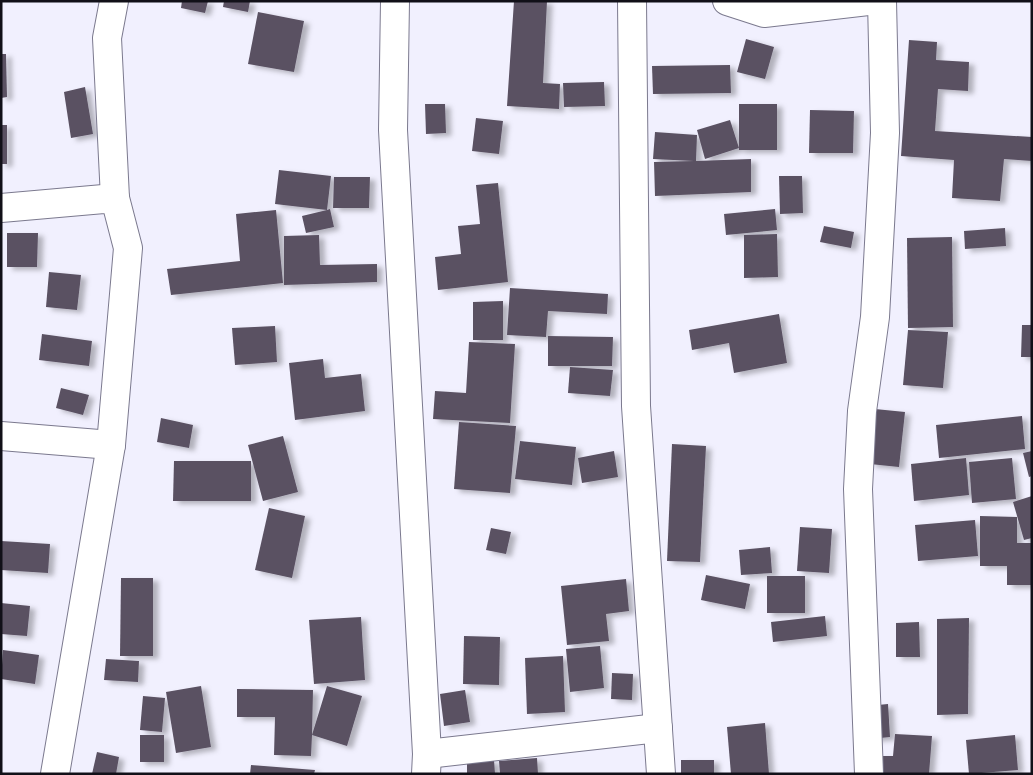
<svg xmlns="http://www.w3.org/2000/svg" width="1033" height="775" viewBox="0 0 1033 775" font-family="Commissioner,sans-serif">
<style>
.building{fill:#5a5162;filter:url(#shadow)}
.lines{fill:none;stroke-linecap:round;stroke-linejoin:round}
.minor-casing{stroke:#7b798e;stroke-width:30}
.minor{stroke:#fff;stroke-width:28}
</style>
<defs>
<filter id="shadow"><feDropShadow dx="5.5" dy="3" stdDeviation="2.5" flood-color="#0004"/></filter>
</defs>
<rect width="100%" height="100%" fill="#f1f0fe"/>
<!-- building -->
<g class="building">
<path d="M182 1H208L205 13 181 8Z"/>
<path d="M224 1H250L248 12 223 7Z"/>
<path d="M514 1H547L543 83 560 84 559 109 507 106Z"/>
<path d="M258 12 304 21 294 72 248 64Z"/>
<path d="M746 39 774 47 765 79 737 72Z"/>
<path d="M909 40 937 42 936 60 969 62 968 91 938 89 935 131 1032 137V161L1004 159 1000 201 952 198 954 160 901 156Z"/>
<path d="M1 54H6L7 97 1 98Z"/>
<path d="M730 65 731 93 653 94 652 66Z"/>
<path d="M604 82 605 106 564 107 563 83Z"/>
<path d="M85 87 93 134 71 138 64 92Z"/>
<path d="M425 104H445L446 133 426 134Z"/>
<rect x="739" y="104" width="38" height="46"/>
<path d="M810 110 854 111 853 153H809Z"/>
<path d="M476 118 503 121 499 154 472 151Z"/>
<path d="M730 120 739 148 705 159 697 130Z"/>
<rect x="1" y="125" width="6" height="39"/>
<path d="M655 132 697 135 696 161 751 159V192L655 196 654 162 694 161 653 159Z"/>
<path d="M279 170 331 176 327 210 330 209 334 227 306 233 302 216 327 210 275 204Z"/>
<path d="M779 176H802L803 213 780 214Z"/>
<path d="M334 177H370L369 208H333Z"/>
<path d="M498 183 508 282 438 290 435 257 461 254 458 226 480 224 476 185Z"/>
<path d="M775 209 777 230 726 235 724 214Z"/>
<path d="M276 210 283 283 171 295 167 269 240 261 236 214Z"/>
<path d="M824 226 854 232 851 248 820 242Z"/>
<path d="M1005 228 1006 246 965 249 964 231Z"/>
<path d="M7 233H38L37 267H7Z"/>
<path d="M777 234 778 277 744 278V235Z"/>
<path d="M319 235 320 265 377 264V282L284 285V236Z"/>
<path d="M952 237 953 327 908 328 907 238Z"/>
<path d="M49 272 81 275 77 310 46 307Z"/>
<path d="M510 288 608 294 607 314 548 311 546 337 507 335Z"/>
<path d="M503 301V340H473V302Z"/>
<path d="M779 314 787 363 734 373 729 343 692 350 689 330Z"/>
<path d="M1022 325H1032V357H1021Z"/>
<path d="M275 326 277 362 235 365 232 328Z"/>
<path d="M908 330 948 332 943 388 903 385Z"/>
<path d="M42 334 92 341 89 366 39 360Z"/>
<path d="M548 336 613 337 612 366H548Z"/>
<path d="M469 342 515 344 510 423 433 419 435 391 466 393Z"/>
<path d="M323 359 325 378 361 374 365 411 295 420 289 363Z"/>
<path d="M570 367 613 370 610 396 568 393Z"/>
<path d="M61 388 89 395 83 415 56 408Z"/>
<path d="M875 409 905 412 899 467 870 464Z"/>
<path d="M1022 416 1025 449 939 458 936 425Z"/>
<path d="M161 418 193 425 189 448 157 442Z"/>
<path d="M459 422 516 426 510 493 454 489Z"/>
<path d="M283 436 298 492 263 501 248 445Z"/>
<path d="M520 441 576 447 572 485 515 479Z"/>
<path d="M672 444 706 446 700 562 667 561Z"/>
<path d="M614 451 618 477 582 483 578 458Z"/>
<path d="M1032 451V476L1029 477 1023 453Z"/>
<path d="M966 458 969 495 914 501 911 464Z"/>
<path d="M1012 458 1016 499 972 503 969 462Z"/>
<path d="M174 461H251V501H173Z"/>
<path d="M1032 496V538L1024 540 1013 502Z"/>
<path d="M269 508 305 516 292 578 255 570Z"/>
<path d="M980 516 1017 517V543H1032V585H1007V566H980Z"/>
<path d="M975 520 978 556 918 561 915 525Z"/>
<path d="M800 527 832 529 829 573 797 571Z"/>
<path d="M491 528 511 532 506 554 486 550Z"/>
<path d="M1 541 50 544 48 573 1 570Z"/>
<path d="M770 547 772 573 741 575 739 550Z"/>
<path d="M706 575 750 584 745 609 701 600Z"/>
<rect x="767" y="576" width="38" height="37"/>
<path d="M121 578H153V656H120Z"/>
<path d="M626 579 629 611 606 614 609 641 567 645 561 586Z"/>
<path d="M1 603 30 606 27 636 1 634Z"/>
<path d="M825 616 827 636 773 642 771 622Z"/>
<path d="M361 617 365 680 314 684 309 620Z"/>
<path d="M969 618 968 714 937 715V619Z"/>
<path d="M919 622 920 657H896V623Z"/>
<path d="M464 636 500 637 499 685 463 684Z"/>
<path d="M600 646 604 688 570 692 566 649Z"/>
<path d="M3 650 39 655 35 684 1 679Z"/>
<path d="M563 656 565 712 527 714 525 658Z"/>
<path d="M106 659 139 661 138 682 104 680Z"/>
<path d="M612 673 633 674 632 700 611 699Z"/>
<path d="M201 686 211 747 176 753 166 692Z"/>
<path d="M327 686 362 696 347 746 312 735 311 756 274 755 275 717H237V689L313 690 312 735Z"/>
<path d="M465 690 470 722 444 726 440 694Z"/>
<path d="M143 696 165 698 162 732 140 730Z"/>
<path d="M888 704 890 737 870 739 868 706Z"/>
<path d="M765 723 769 774H731L727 727Z"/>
<path d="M895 734 932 736 929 774H878L880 756H893Z"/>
<rect x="140" y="735" width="24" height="27"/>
<path d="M1015 735 1018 770 969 774 966 740Z"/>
<path d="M97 752 119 757 116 774H92Z"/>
<path d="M537 758 538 774H500L499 761Z"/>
<path d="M494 760 495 774H467V761Z"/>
<rect x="681" y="760" width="33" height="14"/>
<path d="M251 765 315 770 314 774H250Z"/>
</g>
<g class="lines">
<!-- minor casing -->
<g class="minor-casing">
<g id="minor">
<path d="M114 1 107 38 115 198"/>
<path d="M395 1 393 130 427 754 426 774"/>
<path d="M632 1 636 406 661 774"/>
<path d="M727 1 764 13 868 1"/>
<path d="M1 208 115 198 128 248 111 445 55 774"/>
<path d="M1 436 111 445"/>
<path d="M427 754 658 728"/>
<path d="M869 774 858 489 862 411 875 317 885 133 882 1"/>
</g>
</g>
<!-- minor -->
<use href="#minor" class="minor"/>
</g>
<!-- border -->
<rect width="1033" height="775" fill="none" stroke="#111018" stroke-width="5"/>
</svg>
